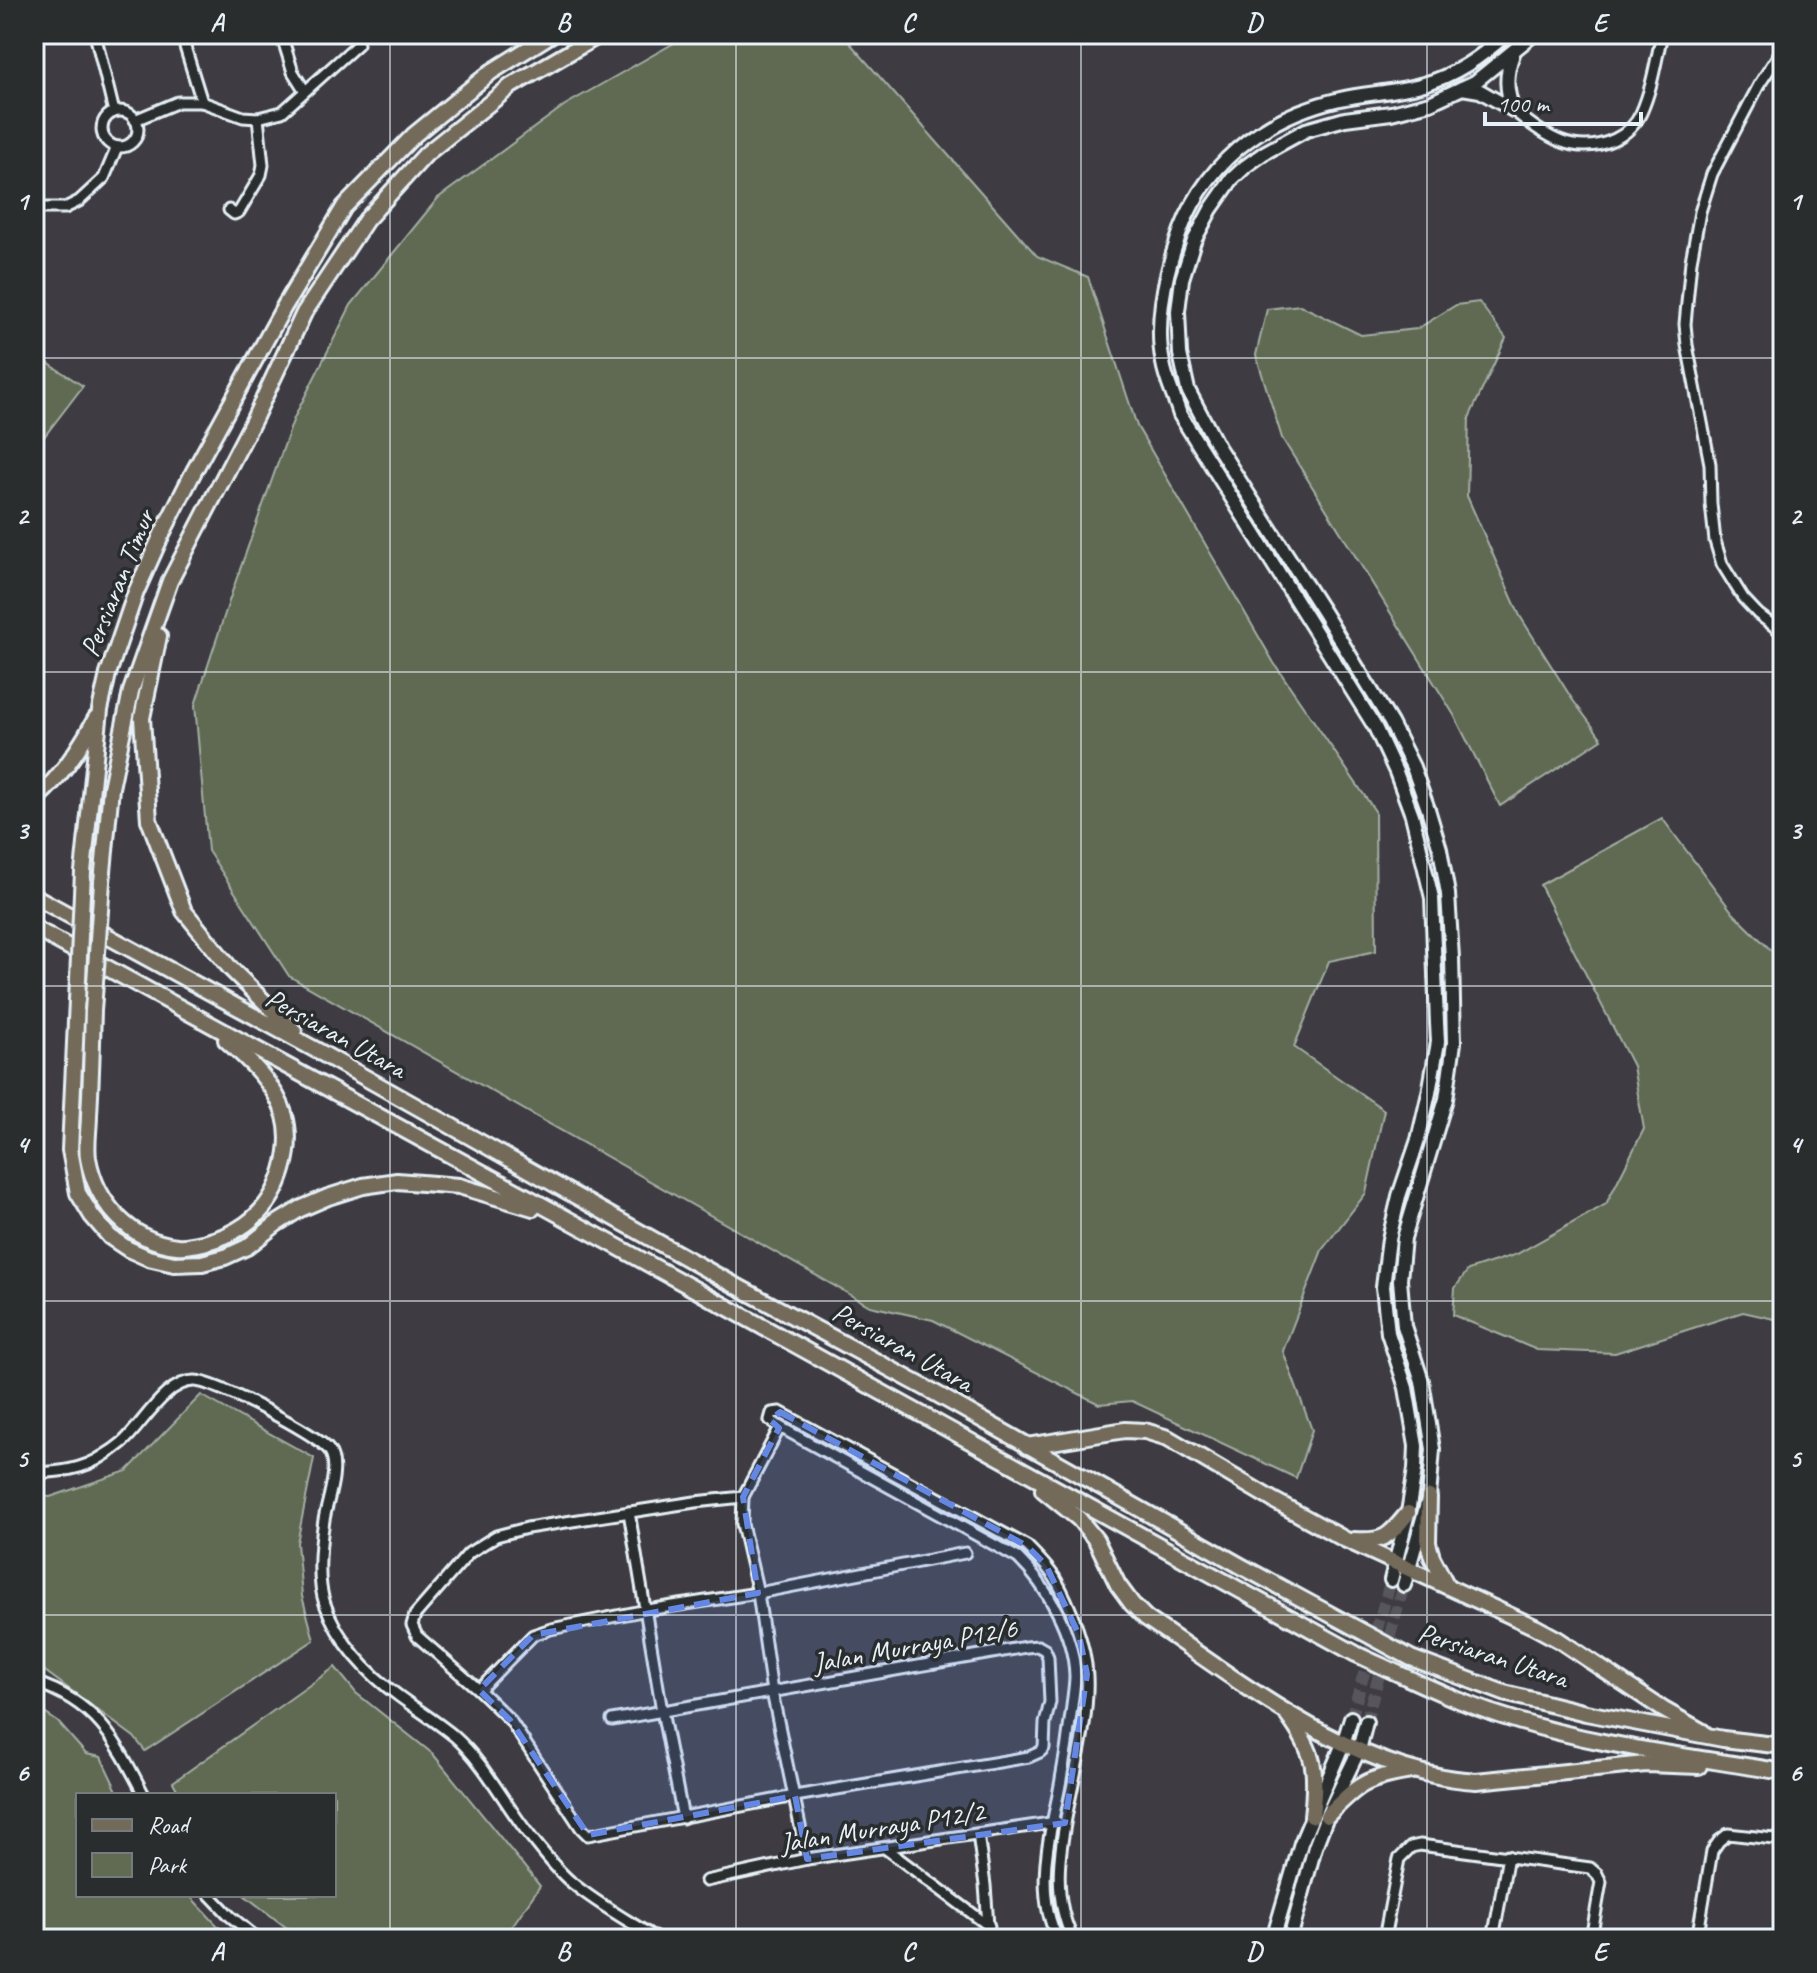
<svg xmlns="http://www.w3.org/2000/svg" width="1817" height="1973" viewBox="0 0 1817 1973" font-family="Caveat,sans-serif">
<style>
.green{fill:#606b52;stroke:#a4aea5;stroke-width:2}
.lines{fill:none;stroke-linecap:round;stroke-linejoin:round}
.secondary-tunnel{stroke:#58575d;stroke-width:12;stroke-dasharray:12 6;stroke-linecap:butt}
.street-casing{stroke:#e8f1f8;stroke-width:15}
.secondary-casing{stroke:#e8f1f8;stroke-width:18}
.primary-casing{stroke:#e8f1f8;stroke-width:20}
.street{stroke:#2a2d2e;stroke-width:9}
.secondary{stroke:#2a2d2e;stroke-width:12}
.primary{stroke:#736b5a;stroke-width:14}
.primary-bridge-casing{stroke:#e8f1f8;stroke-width:20;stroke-linecap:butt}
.primary-bridge{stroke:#736b5a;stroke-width:14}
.marked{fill:#6487e3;fill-opacity:0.2;stroke:#6487e3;stroke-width:6;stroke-dasharray:16 10;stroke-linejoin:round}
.grid{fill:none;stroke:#e8f1f8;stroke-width:2;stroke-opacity:0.55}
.labels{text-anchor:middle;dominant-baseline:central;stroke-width:7;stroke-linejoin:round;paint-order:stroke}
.street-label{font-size:28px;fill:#e8f1f8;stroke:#2a2d2e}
.neatline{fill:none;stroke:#e8f1f8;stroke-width:3}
.grid-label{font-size:26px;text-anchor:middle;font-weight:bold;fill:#e8f1f8}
</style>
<rect width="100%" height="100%" fill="#3e3c42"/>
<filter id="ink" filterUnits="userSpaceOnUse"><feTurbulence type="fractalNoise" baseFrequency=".0125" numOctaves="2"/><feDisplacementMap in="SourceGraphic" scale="16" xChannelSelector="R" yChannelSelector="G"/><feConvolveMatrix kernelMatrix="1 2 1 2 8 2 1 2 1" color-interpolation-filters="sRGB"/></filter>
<g filter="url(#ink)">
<!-- green -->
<g class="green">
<path d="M690 34H842L1037 256 1088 277 1137 426 1274 663 1375 811 1376 951 1329 961 1294 1047 1384 1110 1366 1193 1322 1250 1283 1351 1312 1430 1296 1478 1132 1401 1099 1404 933 1320 870 1306 289 976 208 851 195 705 234 586 294 418 351 305 438 198 565 105Z"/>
<path d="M1479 302 1506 338 1469 418 1467 496 1520 616 1572 699 1602 739 1500 806 1454 715 1282 438 1256 355 1267 309 1300 305 1361 335 1417 329 1456 305Z"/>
<path d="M34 354 83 386 34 450Z"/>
<path d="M1662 818 1733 913 1783 962V1321L1743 1312 1615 1353 1537 1350 1453 1315 1455 1288 1468 1270 1517 1254 1606 1204 1644 1129 1633 1066 1540 885Z"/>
<path d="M201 1395 314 1458 297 1543 302 1596 314 1640 145 1751 134 1737 42 1669 34 1666V1495L50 1497 127 1471Z"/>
<path d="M335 1667 356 1693 433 1754 540 1886 503 1939H337L287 1928 244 1895H334V1795H180L173 1782Z"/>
<path d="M34 1706 58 1722 86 1754 101 1757 119 1795H78V1895H189L230 1939H34Z"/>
</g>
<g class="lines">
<!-- secondary-tunnel -->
<g class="secondary-tunnel">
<path d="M1351 1718 1391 1580"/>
<path d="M1366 1722 1404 1585"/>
</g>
<!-- street casing -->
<g class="street-casing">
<g id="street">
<path d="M95 34 114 112"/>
<path d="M181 34 202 102"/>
<path d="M281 34 293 72 305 91"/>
<path d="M1783 48 1759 85 1712 174 1700 212 1691 261 1685 324 1687 345 1710 464 1711 504 1715 541 1722 564 1743 598 1758 614 1783 633"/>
<path d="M1513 110C1544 136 1575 158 1615 139 1626 134 1636 124 1641 113 1652 89 1656 60 1662 34"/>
<circle cx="120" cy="129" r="18"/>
<path d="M135 120 178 102H202L243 117 258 118 282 112 358 44"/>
<path d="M34 208H65L79 201 104 178 117 147"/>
<path d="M229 210 234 214 239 212 261 175 263 165 258 118"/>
<path d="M780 1427 743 1497 742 1524 758 1593 772 1692 807 1859"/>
<path d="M34 1473C58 1472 83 1470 103 1456 110 1452 117 1447 123 1442 143 1424 166 1380 195 1381 216 1382 316 1433 329 1450 341 1466 327 1501 324 1520 320 1545 317 1581 325 1604 338 1642 368 1674 400 1697 418 1710 437 1722 454 1736 488 1766 506 1808 535 1842 546 1856 558 1871 571 1882 597 1904 629 1921 657 1939"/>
<path d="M629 1512 662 1711 683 1818"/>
<path d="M34 1682C97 1702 116 1741 144 1795"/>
<path d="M479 1690 533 1635 551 1629 647 1610 758 1593 965 1553"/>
<path d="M612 1720 1026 1647 1038 1646 1045 1650 1048 1657 1050 1702 1045 1723 1044 1748 1040 1752 1029 1757 795 1796 588 1835 581 1828 510 1720 479 1690 417 1636 412 1625 415 1615 469 1553 496 1536 527 1528 695 1502 743 1497"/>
<path d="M978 1834 985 1885 989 1939"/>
<path d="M886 1849 989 1926"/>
<path d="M706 1881 807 1859 1057 1822"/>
<path d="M210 1895 230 1916 258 1939"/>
<path d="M1058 1939C1038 1901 1045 1854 1054 1814 1062 1778 1068 1742 1072 1706 1073 1696 1075 1685 1075 1676 1074 1634 1047 1586 1018 1558L780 1427 770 1420 772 1413 780 1412 1027 1546C1037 1556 1047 1566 1055 1578 1070 1604 1086 1646 1087 1676 1089 1716 1076 1768 1068 1808 1059 1853 1052 1897 1073 1939"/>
<path d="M1384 1939 1399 1859 1411 1847 1420 1845 1590 1868 1597 1874 1601 1882 1591 1939"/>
<path d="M1493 1939 1508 1856"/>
<path d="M1697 1939 1712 1851 1719 1841 1728 1834 1783 1840"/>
</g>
</g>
<!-- secondary casing -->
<g class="secondary-casing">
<g id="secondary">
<path d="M1513 54C1505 75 1506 90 1513 110"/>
<path d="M1462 88 1480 91 1513 110"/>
<path d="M1391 1580 1408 1513 1415 1469 1416 1446 1406 1388 1388 1333 1383 1287 1389 1239 1399 1196 1418 1140 1429 1093 1438 1042 1437 1023 1432 898 1412 815 1396 772 1375 727 1180 415C1175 398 1166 381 1163 363 1155 326 1164 279 1176 244 1200 166 1261 117 1340 99 1368 93 1397 92 1424 84 1455 75 1483 56 1506 34"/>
<path d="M1404 1585 1429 1497 1433 1449 1422 1381 1404 1326 1400 1280 1404 1238 1446 1099 1454 1043 1452 958 1448 894 1440 849 1428 809 1413 767 1391 723 1324 613 1218 447 1188 390 1180 354 1178 311 1182 279 1194 241 1211 209 1232 179 1246 166 1264 153 1306 130 1345 119 1391 113 1430 103 1462 88 1475 82 1534 34"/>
<path d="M1273 1939 1301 1843 1343 1744 1351 1718"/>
<path d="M1290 1939 1315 1847 1327 1816 1359 1750 1366 1722"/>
</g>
</g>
<!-- primary casing -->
<g class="primary-casing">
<g id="primary">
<path d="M159 636 142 718 149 820 184 911 230 968 294 1031"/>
<path d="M34 800C61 778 80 748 96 718"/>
<path d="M83 872 100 710 108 674 136 592 162 534 194 471 284 307 344 207 414 135 491 72 552 34"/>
<path d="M102 882 111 788 131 691 170 581 254 419 304 313 366 220 426 154 511 86 601 34"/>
<path d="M34 896 316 1050 718 1276 935 1393 1241 1566 1411 1658 1504 1693 1586 1713 1723 1739 1783 1746"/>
<path d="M34 928 560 1215 1356 1654C1404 1676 1452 1700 1502 1716 1593 1746 1689 1756 1783 1772"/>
<path d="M77 1000 70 1150 78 1193 92 1216 110 1237 128 1249 148 1258 174 1264 202 1263 225 1257 247 1247 276 1224 300 1209 328 1197 363 1186 397 1181 459 1186 533 1208"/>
<path d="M93 1011C92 1045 91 1080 89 1115 89 1128 86 1144 88 1158 96 1203 130 1241 177 1246 186 1247 198 1244 207 1242 245 1232 272 1208 283 1170 288 1153 290 1134 285 1116 276 1085 249 1060 226 1040"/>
<path d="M1027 1446 1125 1430 1145 1431 1168 1438 1273 1500 1346 1540 1535 1627 1559 1640 1664 1710 1703 1732"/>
<path d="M1043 1490 1079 1519 1096 1540 1118 1585 1132 1604 1146 1618C1244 1684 1355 1774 1476 1781L1646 1764 1699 1766"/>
<path d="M1429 1497 1428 1543 1432 1557 1447 1586"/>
<path d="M1354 1540C1386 1542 1389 1536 1408 1513"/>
<path d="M1288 1716C1316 1754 1317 1770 1312 1816"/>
<path d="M1327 1816C1358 1784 1366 1778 1411 1771"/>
</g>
</g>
<!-- street -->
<use href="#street" class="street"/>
<!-- secondary -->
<use href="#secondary" class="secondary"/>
<!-- primary -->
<use href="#primary" class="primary"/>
<!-- primary-bridge casing -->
<g class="primary-bridge-casing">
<g id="primary-bridge">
<path d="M77 1000 83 872"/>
<path d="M93 1011 102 882"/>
</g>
</g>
<!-- primary-bridge -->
<use href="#primary-bridge" class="primary-bridge"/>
</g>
</g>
<!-- marked area -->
<path class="marked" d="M780 1412 1027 1546 1046 1565 1079 1635 1087 1674 1065 1823 807 1859 795 1796 588 1835 510 1720 479 1690 533 1635 758 1593 743 1497 779 1428 770 1420Z"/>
<!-- grid -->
<path class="grid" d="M390 34V1939M736 34V1939M1081 34V1939M1427 34V1939M34 358H1783M34 672H1783M34 986H1783M34 1301H1783M34 1615H1783"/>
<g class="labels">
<!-- street labels -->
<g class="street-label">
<text transform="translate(117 583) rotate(-68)">Persiaran Timur</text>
<text transform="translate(336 1033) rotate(29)">Persiaran Utara</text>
<text transform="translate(903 1347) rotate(29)">Persiaran Utara</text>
<text transform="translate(915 1645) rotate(-10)">Jalan Murraya P12/6</text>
<text transform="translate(1493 1655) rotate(18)">Persiaran Utara</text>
<text transform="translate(882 1827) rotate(-9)">Jalan Murraya P12/2</text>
</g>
</g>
<!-- margin -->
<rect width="1817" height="1973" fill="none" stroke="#2a2d2e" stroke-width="88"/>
<!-- legend -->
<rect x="76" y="1793" width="260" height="104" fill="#2a2d2e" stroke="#767b7f" stroke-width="2"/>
<rect x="92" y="1819" width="40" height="12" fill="#736b5a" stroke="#767b7f" stroke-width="2"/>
<text x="148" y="1833" font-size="24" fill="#e8f1f8">Road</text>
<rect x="92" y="1853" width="40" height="24" fill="#606b52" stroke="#767b7f" stroke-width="2"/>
<text x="148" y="1873" font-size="24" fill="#e8f1f8">Park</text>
<!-- scale -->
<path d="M1485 112v12h156v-12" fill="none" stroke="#e8f1f8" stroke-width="4"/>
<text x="1497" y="112" font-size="24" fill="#e8f1f8" stroke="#2a2d2e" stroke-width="6" paint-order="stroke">100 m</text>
<rect x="44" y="44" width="1729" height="1885" class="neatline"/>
<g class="grid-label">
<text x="217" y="31">A</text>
<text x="563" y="31">B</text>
<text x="908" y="31">C</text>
<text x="1254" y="31">D</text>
<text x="1600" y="31">E</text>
<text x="22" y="210">1</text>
<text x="1795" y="210">1</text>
<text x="22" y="524">2</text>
<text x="1795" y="524">2</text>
<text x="22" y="839">3</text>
<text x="1795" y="839">3</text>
<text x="22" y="1153">4</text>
<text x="1795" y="1153">4</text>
<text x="22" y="1467">5</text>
<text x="1795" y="1467">5</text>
<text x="22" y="1781">6</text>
<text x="1795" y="1781">6</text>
<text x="217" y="1960">A</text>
<text x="563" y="1960">B</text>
<text x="908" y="1960">C</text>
<text x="1254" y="1960">D</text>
<text x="1600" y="1960">E</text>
</g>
</svg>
